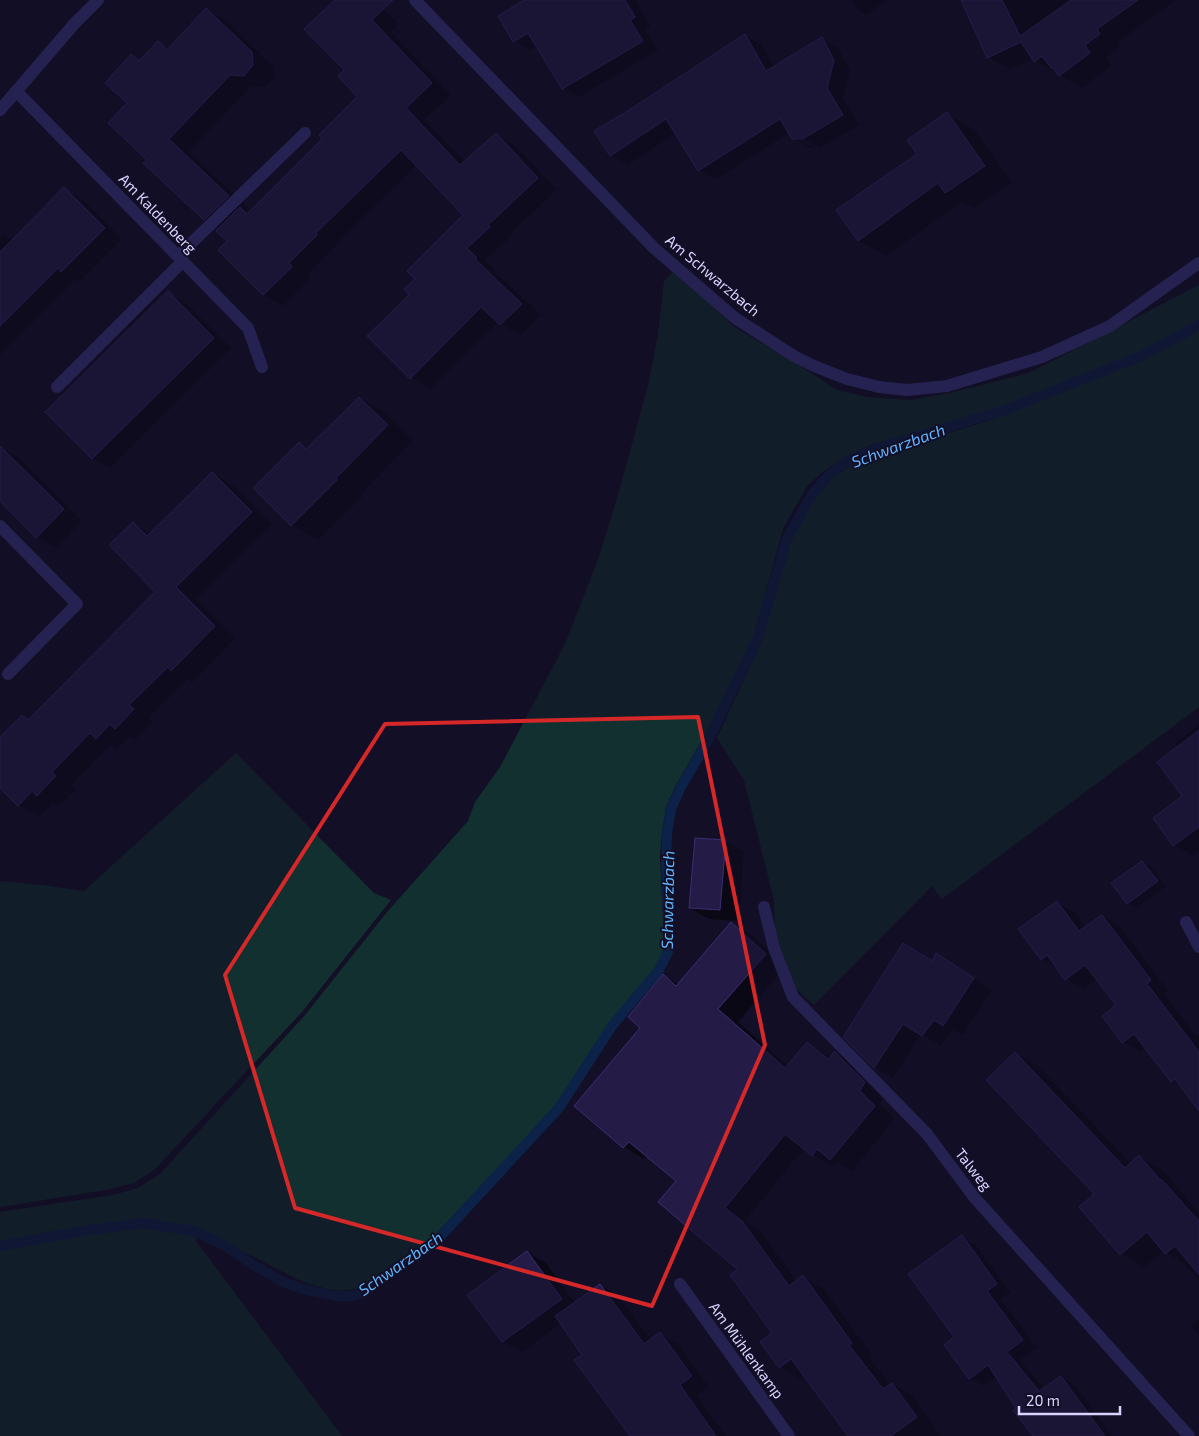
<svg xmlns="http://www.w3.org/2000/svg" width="1199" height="1436" viewBox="0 0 1199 1436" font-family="'Exo 2',sans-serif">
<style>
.green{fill:#12302f}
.shadow{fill:#0007}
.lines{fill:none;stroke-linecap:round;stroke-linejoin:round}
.stream{stroke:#0c2248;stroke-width:10}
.building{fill:#241b47;stroke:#3b2d73}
.minor{stroke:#3d3a85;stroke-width:12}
.marked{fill:none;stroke:#d62828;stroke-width:4;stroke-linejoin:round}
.labels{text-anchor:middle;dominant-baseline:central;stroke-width:4;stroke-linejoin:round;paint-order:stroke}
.street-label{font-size:15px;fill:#d9d4ff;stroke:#130f26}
.water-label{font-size:16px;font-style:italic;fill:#62b6ff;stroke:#130f26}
</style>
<rect width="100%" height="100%" fill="#130f26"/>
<!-- green -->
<g class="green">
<path d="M674 270 734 327 796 363 835 389 867 397 911 400 950 393 1029 373 1199 285V707L942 899 932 886 814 1005 796 989 775 932 774 900 744 780 717 738 762 640 791 541 803 518 817 496 832 478 852 465 879 454 998 418 873 444 845 457 824 471 807 486 783 529 754 635 705 735 676 785 666 807 662 833 660 856 664 942 663 955 656 969 609 1025 556 1106 433 1237 360 1288C325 1297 291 1276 262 1261 242 1251 223 1241 203 1231L196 1241 342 1436H0V1212L113 1195 138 1188 160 1174 305 1015 387 912 468 821 475 802 500 767 565 644 598 560 618 495 648 386 658 335 664 281Z"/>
<path d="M236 753 374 893 391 900 302 1012 154 1170 134 1183 111 1189 0 1207V881L41 885 84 891Z"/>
</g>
<!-- shadow -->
<g class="shadow">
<path d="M338 0H375L399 24 391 32 451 95 424 120 465 162 496 134 515 146 557 189 507 237 509 239 485 260 495 270 494 271 541 315 520 335 498 322 430 389 411 378V295L416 279 464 215 417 165 335 245 336 246 307 275 311 278 283 306 263 294 220 228 205 219 149 160 129 103 131 56 141 61 158 43 169 49 206 10 228 22 273 66 274 78 265 87 251 86 189 152 249 208 246 211 249 214 324 139 359 97 346 71Z"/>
<path d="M526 0H635L650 26 645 30 658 50 579 97 563 88 537 46 530 50 514 41Z"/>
<path d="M851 0H887L867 15 858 10Z"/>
<path d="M962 0H1069L1070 3 1073 0H1176L1118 42 1121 46 1106 58 1111 66 1082 88 1060 75 1058 72 1057 73 1035 61 1034 58 1010 69 988 57Z"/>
<path d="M745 35 762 45 774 67 822 39 838 48 850 70 843 98 859 125 820 148 802 138V141L815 148H810L793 138 789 133 715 180 699 170 676 133 628 165 611 155 634 108Z"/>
<path d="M947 114 975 130 1012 182 974 208 962 202 886 256 858 240Z"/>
<path d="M64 189 82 199 122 239 80 281 76 279 0 355V238L4 235 13 240Z"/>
<path d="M168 293 186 303 231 348 110 468 92 458Z"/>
<path d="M360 398 386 413 413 441 361 494 363 496 318 540 292 525 299 443 309 449Z"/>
<path d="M0 447 18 457 82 521 56 548 37 537 0 500Z"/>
<path d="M212 473 232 485 272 524 196 599 235 638 193 682 188 679 149 717 153 722 136 739 130 736 117 749 110 745 71 785 76 789 58 807 53 803 39 817 19 805 0 786V739L22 716 30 720 157 592 133 523 151 534Z"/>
<path d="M1199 726V851L1193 856 1174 845 1184 796 1178 748 1175 743Z"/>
<path d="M725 841 744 852 739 921 709 919 690 908Z"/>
<path d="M1142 862 1151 867 1166 886 1137 908 1127 903Z"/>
<path d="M1057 902 1075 913 1086 928 1102 916 1120 926 1168 991 1164 994 1196 1036 1199 1034V1105L1183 1088 1171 1081 1146 1048 1141 1052 1123 1042 1118 1005 1098 979 1084 989 1066 979 1058 969 1042 959Z"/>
<path d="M731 923 752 935 786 966 738 1022 788 1066 807 1043 831 1058 835 1052 855 1064 885 1095 880 1104 895 1119 852 1171 837 1163 834 1167 813 1155 804 1148 745 1221 763 1234 797 1282 803 1277 824 1289 872 1355 869 1357 891 1385 892 1384 913 1396 941 1436H849L805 1376 801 1379 780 1367 762 1342 773 1334 739 1269 678 1181 648 1155 644 1159 624 1147 642 1028 664 976 678 984Z"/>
<path d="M955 966 992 990 963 1035 953 1030 941 1046 921 1034 893 1078 875 1067 845 1037Z"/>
<path d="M1016 1053 1039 1067 1131 1164 1140 1157 1163 1170 1199 1213V1280L1184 1264 1164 1251 1144 1267 1121 1254 1096 1194Z"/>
<path d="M962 1237 976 1245 1010 1292 1001 1299 1037 1348 1020 1360 1044 1389 1061 1377 1075 1385 1112 1436H1034L997 1377 984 1386 970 1378 955 1338Z"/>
<path d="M528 1253 546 1263 575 1303 600 1285 618 1296 651 1340 660 1334 678 1344 709 1387 697 1396 726 1436H632L584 1355 562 1323 522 1352 503 1341 469 1295Z"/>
<path d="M1199 1319V1335L1191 1326Z"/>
</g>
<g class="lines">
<!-- stream -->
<path class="stream" d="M0 1246 82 1231 143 1223 194 1231 224 1245 257 1267 285 1283 311 1291 338 1296H352L364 1292 439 1238 559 1108 612 1026 659 970 668 952 669 941 666 865 667 834 671 809 681 787 710 737 758 637 787 538 813 493 829 475 848 461 875 449 1005 410 1144 355 1199 325"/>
</g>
<!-- building -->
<g class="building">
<path d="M335 0H393L372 20 432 83 406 108 460 165 496 133 538 178 488 225 490 227 467 248 477 258 475 259 522 304 500 325 481 307 410 379 367 336 409 295 404 289 415 279 407 271 463 215 401 150 316 233 317 235 289 263 292 267 263 295 218 250 227 241 216 231 240 207 247 214 322 139 319 135 357 97 338 76 344 70 304 29Z"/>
<path d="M524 0H625L635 17 630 20 643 41 562 89 528 33 513 42 498 16Z"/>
<path d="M961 0H1002L1020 36 1071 0H1138L1097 29 1100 34 1085 45 1090 53 1059 76 1053 68 1052 69 1042 56 1034 62 1021 42 987 58Z"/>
<path d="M206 8 252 52 253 65 244 76 230 75 169 139 229 196 204 220 143 163 147 160 108 123 127 103 105 83 131 54 139 61 158 41 167 50Z"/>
<path d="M745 34 766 71 822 37 834 60 827 88 843 115 802 139H792L780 119 698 171 666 119 610 156 594 131 634 107Z"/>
<path d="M947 112 985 166 945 193 938 183 858 241 836 210 917 154 907 140Z"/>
<path d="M64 187 105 228 61 272 58 268 0 326V252Z"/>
<path d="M168 291 214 338 92 459 45 412Z"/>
<path d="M359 397 388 425 336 478 337 480 291 526 253 488 299 442 306 449Z"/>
<path d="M0 446 64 509 36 538 0 501Z"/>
<path d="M212 472 252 512 176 587 215 626 171 671 168 667 129 705 134 709 115 729 110 724 96 739 90 733 52 772 56 776 46 786 37 796 32 791 18 806 0 788V737L22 715 28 720 155 592 109 545 133 522 147 536Z"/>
<path d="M1199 730V827L1173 846 1153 818 1182 796 1157 762Z"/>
<path d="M695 838 726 840 720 910 689 908Z"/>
<path d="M1142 861 1158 881 1127 904 1111 883Z"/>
<path d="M1057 901 1079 931 1102 915 1151 980 1147 984 1199 1052V1111L1175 1079 1171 1082 1134 1034 1122 1043 1102 1016 1116 1005 1085 965 1065 980 1047 955 1041 960 1018 929Z"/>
<path d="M731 922 766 954 718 1009 785 1068 807 1042 829 1060 834 1051 865 1082 860 1091 875 1106 830 1160 817 1149 812 1156 785 1134 725 1208 742 1221 789 1286 803 1275 852 1343 849 1345 883 1389 892 1383 917 1417 891 1436H848L791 1359 779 1368 760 1342 772 1333 730 1275 737 1269 658 1202 676 1181 629 1142 623 1148 574 1106 640 1028 628 1017 663 974 676 986Z"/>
<path d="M903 943 932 961 936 953 974 978 943 1026 934 1020 922 1036 903 1024 874 1068 843 1037Z"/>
<path d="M1015 1052 1125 1168 1139 1155 1160 1180 1161 1179 1199 1221V1275L1175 1246 1165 1254 1147 1232 1120 1255 1079 1207 1094 1194 986 1080Z"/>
<path d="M962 1235 997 1284 987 1291 1023 1340 1007 1352 1039 1391 1061 1376 1105 1436H1033L1013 1410 1016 1408 988 1365 969 1379 944 1345 954 1337 908 1274Z"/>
<path d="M527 1251 562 1299 502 1342 467 1295Z"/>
<path d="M600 1284 644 1344 660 1332 692 1376 680 1385 716 1436H630L574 1360 582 1355 555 1316Z"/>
</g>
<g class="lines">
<!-- minor -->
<g class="minor">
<path d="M415 0 654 248 735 318 794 356 814 366 847 379 879 387 907 390 947 386 1042 357 1110 326 1199 263"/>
<path d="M16 91 248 328 262 367"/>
<path d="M0 110 75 23 98 0"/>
<path d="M178 256 305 133"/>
<path d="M57 387 183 261"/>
<path d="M0 526 77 604 8 674"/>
<path d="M764 907 774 948 793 997 927 1134 974 1197 1189 1436"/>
<path d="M1186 922 1199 947"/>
<path d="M680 1284 789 1436"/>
</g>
</g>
<!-- marked area -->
<path d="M0 0H1199V1436H0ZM698 717 765 1045 652 1306 295 1208 225 975 385 724Z" fill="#130f26" fill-opacity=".55" fill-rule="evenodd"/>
<path class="marked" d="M698 717 765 1045 652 1306 295 1208 225 975 385 724Z"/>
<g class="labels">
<!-- street labels -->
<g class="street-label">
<text transform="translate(158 213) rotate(46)">Am Kaldenberg</text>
<text transform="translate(713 275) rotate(40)">Am Schwarzbach</text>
<text transform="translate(974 1169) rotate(52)">Talweg</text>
<text transform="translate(747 1350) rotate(54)">Am Mühlenkamp</text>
</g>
<!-- water labels -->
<g class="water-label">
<text transform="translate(898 445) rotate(-20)">Schwarzbach</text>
<text transform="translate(667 900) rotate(-89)">Schwarzbach</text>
<text transform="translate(400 1263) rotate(-35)">Schwarzbach</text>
</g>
</g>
<!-- scale -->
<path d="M1019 1406v8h101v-8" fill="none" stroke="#d9d4ff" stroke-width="2.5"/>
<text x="1026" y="1406" font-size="15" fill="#d9d4ff" stroke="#130f26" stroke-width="4" paint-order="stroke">20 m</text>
</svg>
